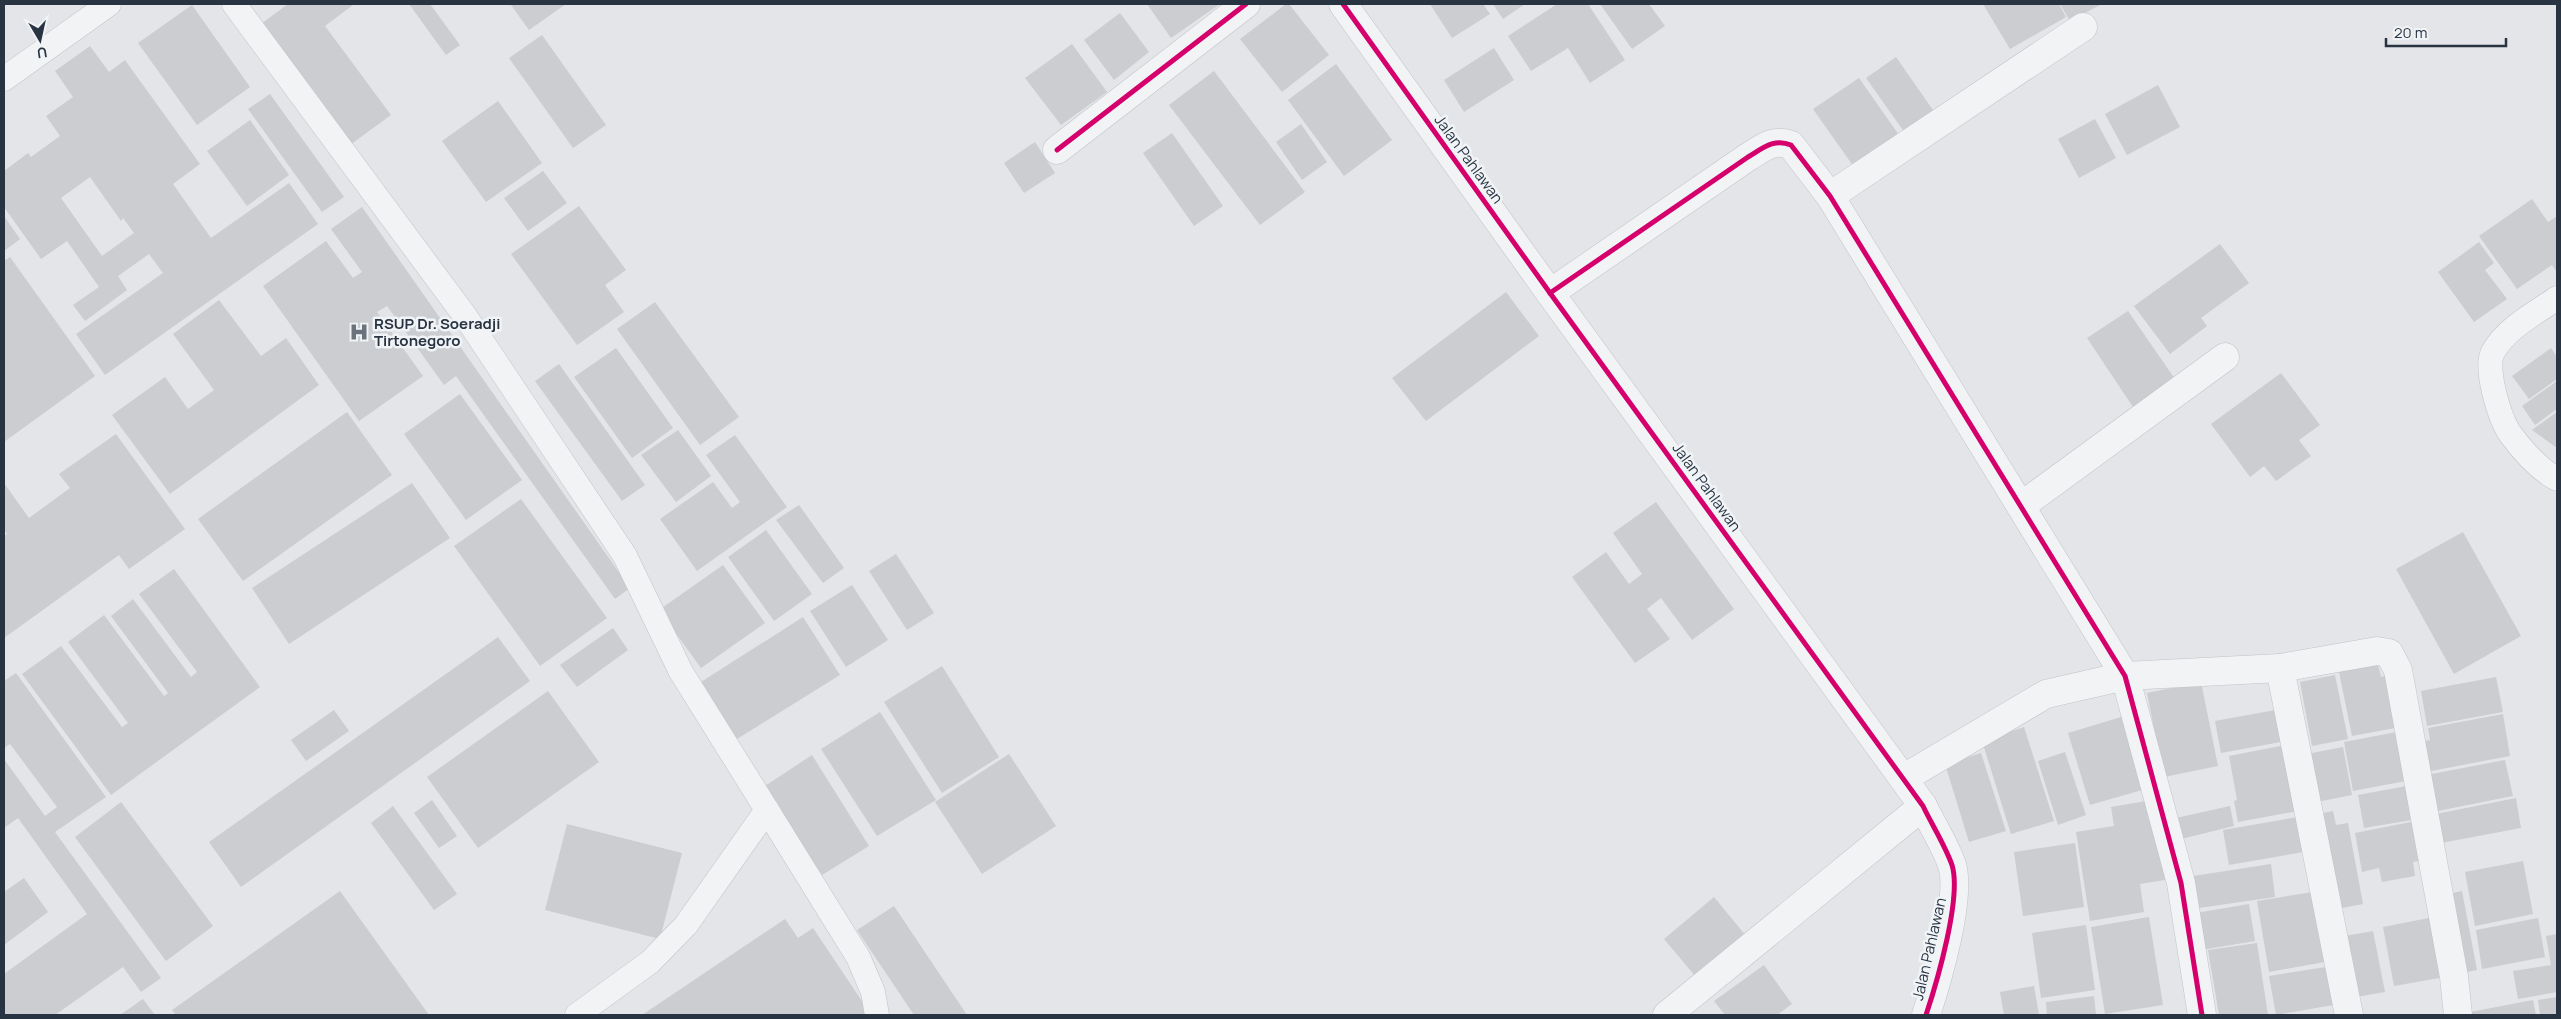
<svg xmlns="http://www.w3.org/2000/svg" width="2561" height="1019" viewBox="0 0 2561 1019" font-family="Manrope,sans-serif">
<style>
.building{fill:#cbcdd0;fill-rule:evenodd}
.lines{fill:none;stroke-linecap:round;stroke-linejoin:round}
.lane-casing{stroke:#c1c3c6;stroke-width:25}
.street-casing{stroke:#c1c3c6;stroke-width:29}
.lane{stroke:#f2f3f5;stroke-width:24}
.street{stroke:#f2f3f5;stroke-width:28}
.cycleway-casing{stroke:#f1f4f7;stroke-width:8}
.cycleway{stroke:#d6006c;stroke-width:5}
.labels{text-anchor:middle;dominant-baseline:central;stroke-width:5;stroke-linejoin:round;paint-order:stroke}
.street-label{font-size:15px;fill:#293442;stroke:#f1f4f7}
.poi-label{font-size:15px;font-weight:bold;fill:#293442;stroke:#f1f4f7;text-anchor:start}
</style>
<rect width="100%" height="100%" fill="#e3e5e8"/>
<!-- building -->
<g class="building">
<path d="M288 4 353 5 325 26 391 115 350 145 261 24Z"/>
<path d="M409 4H430L460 45 446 55Z"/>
<path d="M513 4H566L529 30 511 5Z"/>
<path d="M1147 4H1220L1171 38Z"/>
<path d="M1286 4H1289L1329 55 1282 92 1240 39Z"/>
<path d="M1430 4H1483L1490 14 1452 38Z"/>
<path d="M1493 4H1525L1503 19Z"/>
<path d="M1557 4H1588L1625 60 1590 83 1568 48 1531 71 1508 36Z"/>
<path d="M1600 4H1649L1665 26 1632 49Z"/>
<path d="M1983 4H2059L2066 17 2010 49Z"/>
<path d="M2060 4H2102L2070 21Z"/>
<path d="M192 5 250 87 197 125 138 43Z"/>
<path d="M1120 13 1149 52 1114 80 1084 40Z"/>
<path d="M542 35 606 125 573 148 509 58Z"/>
<path d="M1072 44 1107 92 1061 125 1025 78Z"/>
<path d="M90 46 109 72 125 60 200 164 173 184 211 238 289 183 318 224 105 375 76 334 163 273 149 254 118 276 127 290 85 321 73 305 99 287 67 241 41 259 4 207V171L28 153 31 157 60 136 46 116 73 97 55 71ZM90 177 121 221 123 218 134 233 102 256 61 198Z"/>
<path d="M1494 48 1514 80 1464 112 1444 80Z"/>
<path d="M1896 57 1935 113 1905 133 1866 78Z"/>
<path d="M1336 64 1392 140 1344 176 1288 100Z"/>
<path d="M1214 71 1305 192 1260 225 1169 105Z"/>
<path d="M1859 78 1901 138 1856 170 1813 109Z"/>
<path d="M2158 85 2180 127 2127 155 2105 114Z"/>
<path d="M270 94 344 197 322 212 248 109Z"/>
<path d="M498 101 542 163 486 202 442 141Z"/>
<path d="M2095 119 2116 158 2079 178 2058 139Z"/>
<path d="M250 120 289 175 247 206 207 151Z"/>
<path d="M1301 124 1327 162 1302 180 1276 142Z"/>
<path d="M1172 133 1223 206 1194 226 1143 153Z"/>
<path d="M1035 142 1055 173 1024 193 1004 163Z"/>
<path d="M543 171 567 203 528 231 504 198Z"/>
<path d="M2532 199 2548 222 2557 216V273L2552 265 2517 289 2479 236Z"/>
<path d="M579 206 626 270 605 285 624 312 577 345 511 254Z"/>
<path d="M362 207 630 588 615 599 456 376 444 385 387 306 377 312 423 376 359 421 263 286 326 241 353 278 362 272 331 229Z"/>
<path d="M4 216 20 239 4 251Z"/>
<path d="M2479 242 2494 263 2485 270 2507 299 2474 322 2438 272Z"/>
<path d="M2220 244 2249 283 2201 318 2207 326 2170 354 2134 306Z"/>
<path d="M10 257 95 376 4 442V261Z"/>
<path d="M1506 292 1539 336 1426 421 1392 378Z"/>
<path d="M219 300 261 356 286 338 319 385 170 494 112 415 165 377 188 409 214 390 173 334Z"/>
<path d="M655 302 739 417 700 445 617 329Z"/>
<path d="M2128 311 2177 382 2135 410 2087 338Z"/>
<path d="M616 348 673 428 632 458 574 377Z"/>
<path d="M2551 348 2557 357V379L2529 399 2512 376Z"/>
<path d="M559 364 645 485 622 501 535 381Z"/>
<path d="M2281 373 2320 425 2299 440 2311 456 2276 481 2264 466 2250 477 2211 424Z"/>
<path d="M2557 381V409L2535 425 2522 406Z"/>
<path d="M460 394 522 480 466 520 404 434Z"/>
<path d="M347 412 392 475 243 581 198 519Z"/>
<path d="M2557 412V448L2532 430Z"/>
<path d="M678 430 711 476 676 502 641 455Z"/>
<path d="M116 434 185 529 129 569 119 555 4 638V536L7 534 4 529V483L29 518 70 488 59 474Z"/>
<path d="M735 435 787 507 697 571 660 519 713 482 732 508 740 502 706 455Z"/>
<path d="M412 483 450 538 289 644 252 588Z"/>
<path d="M521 499 607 618 540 666 454 546Z"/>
<path d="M1656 502 1734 609 1692 640 1661 598 1647 609 1670 639 1635 663 1572 577 1606 552 1629 584 1642 574 1613 533Z"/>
<path d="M799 505 844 568 823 583 776 520Z"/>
<path d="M766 530 812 594 774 621 728 557Z"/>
<path d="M2463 532 2521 636 2454 674 2396 569Z"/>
<path d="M896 554 934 613 907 630 869 571Z"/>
<path d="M723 565 765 623 701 668 659 610Z"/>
<path d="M174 569 260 687 111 795 22 674 61 646 122 727 128 723 68 642 104 615 164 696 168 693 111 616 133 599 191 677 197 672 139 594Z"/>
<path d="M852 585 888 640 846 667 810 611Z"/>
<path d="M803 617 840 675 737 739 701 682Z"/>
<path d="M613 628 628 650 577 687 560 665Z"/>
<path d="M498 637 530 681 241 887 209 842Z"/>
<path d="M2377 660 2381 677 2392 674 2401 727 2352 736 2338 667Z"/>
<path d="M942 666 999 757 942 793 884 702Z"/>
<path d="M16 673 106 797 55 832 161 978 141 992 123 967 55 1015H4V974L87 914 18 818 4 828V759L45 816 57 807 10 744 4 748V681Z"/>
<path d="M2335 675 2348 739 2312 746 2300 682Z"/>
<path d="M2496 677 2503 712 2427 726 2421 691Z"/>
<path d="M2201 682 2218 766 2164 777 2147 693Z"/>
<path d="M548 691 599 762 478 848 427 777Z"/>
<path d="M2281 709 2286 741 2221 753 2215 721Z"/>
<path d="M334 710 349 731 306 761 291 740Z"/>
<path d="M880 712 936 800 877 836 821 749Z"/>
<path d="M2503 714 2510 756 2426 772 2420 742 2430 740 2428 728Z"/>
<path d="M2128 715 2149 788 2090 805 2068 733Z"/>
<path d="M2024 727 2054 821 2011 834 1982 741Z"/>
<path d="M2402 731 2411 780 2353 791 2344 742Z"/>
<path d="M2291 744 2303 810 2238 822 2234 801 2237 800 2229 756Z"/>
<path d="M2343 747 2352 795 2317 802 2307 754Z"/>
<path d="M2065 752 2086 815 2058 825 2038 761Z"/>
<path d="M1981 753 2006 831 1969 842 1945 764Z"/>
<path d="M1009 754 1056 826 982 874 935 802Z"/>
<path d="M812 755 869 846 822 875 765 786Z"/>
<path d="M2505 760 2513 796 2433 812 2426 775Z"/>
<path d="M2412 785 2418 819 2364 828 2358 795Z"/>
<path d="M2516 798 2521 828 2441 843 2436 814Z"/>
<path d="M432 800 457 836 439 848 414 813Z"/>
<path d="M2152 800 2165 880 2140 884 2144 912 2090 921 2076 832 2114 826 2111 807Z"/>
<path d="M121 802 213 926 166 961 75 837Z"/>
<path d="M393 806 457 894 434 910 371 823Z"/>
<path d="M2230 806 2234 826 2181 839 2176 818Z"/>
<path d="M2333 811 2336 825 2348 823 2363 904 2331 910 2313 815Z"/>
<path d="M2303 816 2309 851 2229 865 2223 830Z"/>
<path d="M2421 820 2428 859 2413 862 2415 876 2382 882 2379 868 2362 872 2355 833Z"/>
<path d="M567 824 682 853 660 939 545 910Z"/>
<path d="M2075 843 2084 907 2023 916 2014 852Z"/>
<path d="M2523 861 2533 914 2475 926 2465 872Z"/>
<path d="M2271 864 2275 897 2192 909 2187 877Z"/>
<path d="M24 878 48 912 4 945V892Z"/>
<path d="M340 891 429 1015H176L172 1010Z"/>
<path d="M2319 891 2330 961 2269 972 2257 901Z"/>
<path d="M2462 891 2477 970 2458 974 2443 895Z"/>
<path d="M1714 897 1746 936 1696 977 1664 939Z"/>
<path d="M2249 904 2255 941 2195 951 2190 914Z"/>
<path d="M894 906 967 1015H914L857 930Z"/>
<path d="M2149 917 2163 1005 2105 1014 2091 927Z"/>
<path d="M2434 917 2445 977 2394 986 2383 927Z"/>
<path d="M2538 918 2545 957 2482 969 2476 930Z"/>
<path d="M785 919 798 938 813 928 870 1013 867 1015H642Z"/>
<path d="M2086 925 2095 990 2041 998 2032 933Z"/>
<path d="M2373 931 2385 992 2350 998 2339 937Z"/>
<path d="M2557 934V992L2518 999 2513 971 2551 965 2546 936Z"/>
<path d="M2257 943 2268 1015H2219L2208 950Z"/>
<path d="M1764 965 1792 1004 1777 1015H1725L1714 1001Z"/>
<path d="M2332 966 2339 1004 2276 1015 2269 976Z"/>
<path d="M2034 986 2039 1015H2004L2000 992Z"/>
<path d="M2094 996 2096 1015H2047L2046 1002Z"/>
<path d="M2557 997V1015H2540L2538 1000Z"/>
<path d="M143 999 155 1015H120Z"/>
<path d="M2533 1000 2536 1015H2470V1012Z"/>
</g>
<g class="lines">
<!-- lane casing -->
<g class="lane-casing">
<g id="lane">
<path d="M234 4 465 316 625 556 681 672 767 810 686 925 650 962 577 1015"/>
<path d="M4 79 109 4"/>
<path d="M2557 298C2536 313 2506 328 2493 352 2484 368 2500 420 2511 435 2523 451 2540 470 2557 479"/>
<path d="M767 810 858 957 873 992 877 1015"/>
</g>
</g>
<!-- street casing -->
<g class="street-casing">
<g id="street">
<path d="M1343 4 1550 293 1923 806C1932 825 1945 845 1952 865 1962 897 1937 982 1926 1015"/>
<path d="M1057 150 1246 4"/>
<path d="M1830 196 2083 27"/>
<path d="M1550 293 1748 157C1763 148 1774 138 1791 145L1830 196 2125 676 2181 883 2202 1015"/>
<path d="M2021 506 2225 357"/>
<path d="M2280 668 2349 1015"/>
<path d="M1904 778 2046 694 2125 676 2280 668 2377 651 2389 653 2398 670 2454 977 2458 1015"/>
<path d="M1667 1015 1923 806"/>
</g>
</g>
<!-- lane -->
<use href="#lane" class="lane"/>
<!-- street -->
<use href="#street" class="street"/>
<!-- cycleway casing -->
<g class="cycleway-casing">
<g id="cycleway">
<path d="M1343 4 1550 293 1923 806C1932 825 1945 845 1952 865 1962 897 1937 982 1926 1015"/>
<path d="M1057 150 1246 4"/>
<path d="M1550 293 1748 157C1763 148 1774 138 1791 145L1830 196 2125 676 2181 883 2202 1015"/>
</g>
</g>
<!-- cycleway -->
<use href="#cycleway" class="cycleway"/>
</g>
<!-- icons -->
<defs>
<g id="hospital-bare" transform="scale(1.5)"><path d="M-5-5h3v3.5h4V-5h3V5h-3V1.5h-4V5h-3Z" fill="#6a727c" stroke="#f1f4f7" stroke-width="2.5" paint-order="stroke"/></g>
</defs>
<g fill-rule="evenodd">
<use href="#hospital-bare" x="359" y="332"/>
</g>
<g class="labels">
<!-- street labels -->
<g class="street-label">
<text transform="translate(1469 159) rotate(54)">Jalan Pahlawan</text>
<text transform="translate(1707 487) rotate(54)">Jalan Pahlawan</text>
<text transform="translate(1929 949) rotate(-77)">Jalan Pahlawan</text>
</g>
<!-- poi labels -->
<g class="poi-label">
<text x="374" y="323">RSUP Dr. Soeradji<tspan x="374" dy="17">Tirtonegoro</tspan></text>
</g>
</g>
<!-- border -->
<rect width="2561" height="1019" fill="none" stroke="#293442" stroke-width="10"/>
<!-- north arrow -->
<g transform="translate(40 40) rotate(171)" stroke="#f1f4f7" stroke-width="4" paint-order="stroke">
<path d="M0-4L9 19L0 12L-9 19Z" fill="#293442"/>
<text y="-8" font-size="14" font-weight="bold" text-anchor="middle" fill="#293442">U</text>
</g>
<!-- scale -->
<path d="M2386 38v8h120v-8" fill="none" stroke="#293442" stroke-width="2.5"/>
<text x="2394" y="38" font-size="15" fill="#293442" stroke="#f1f4f7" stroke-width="4" paint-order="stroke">20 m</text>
</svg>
